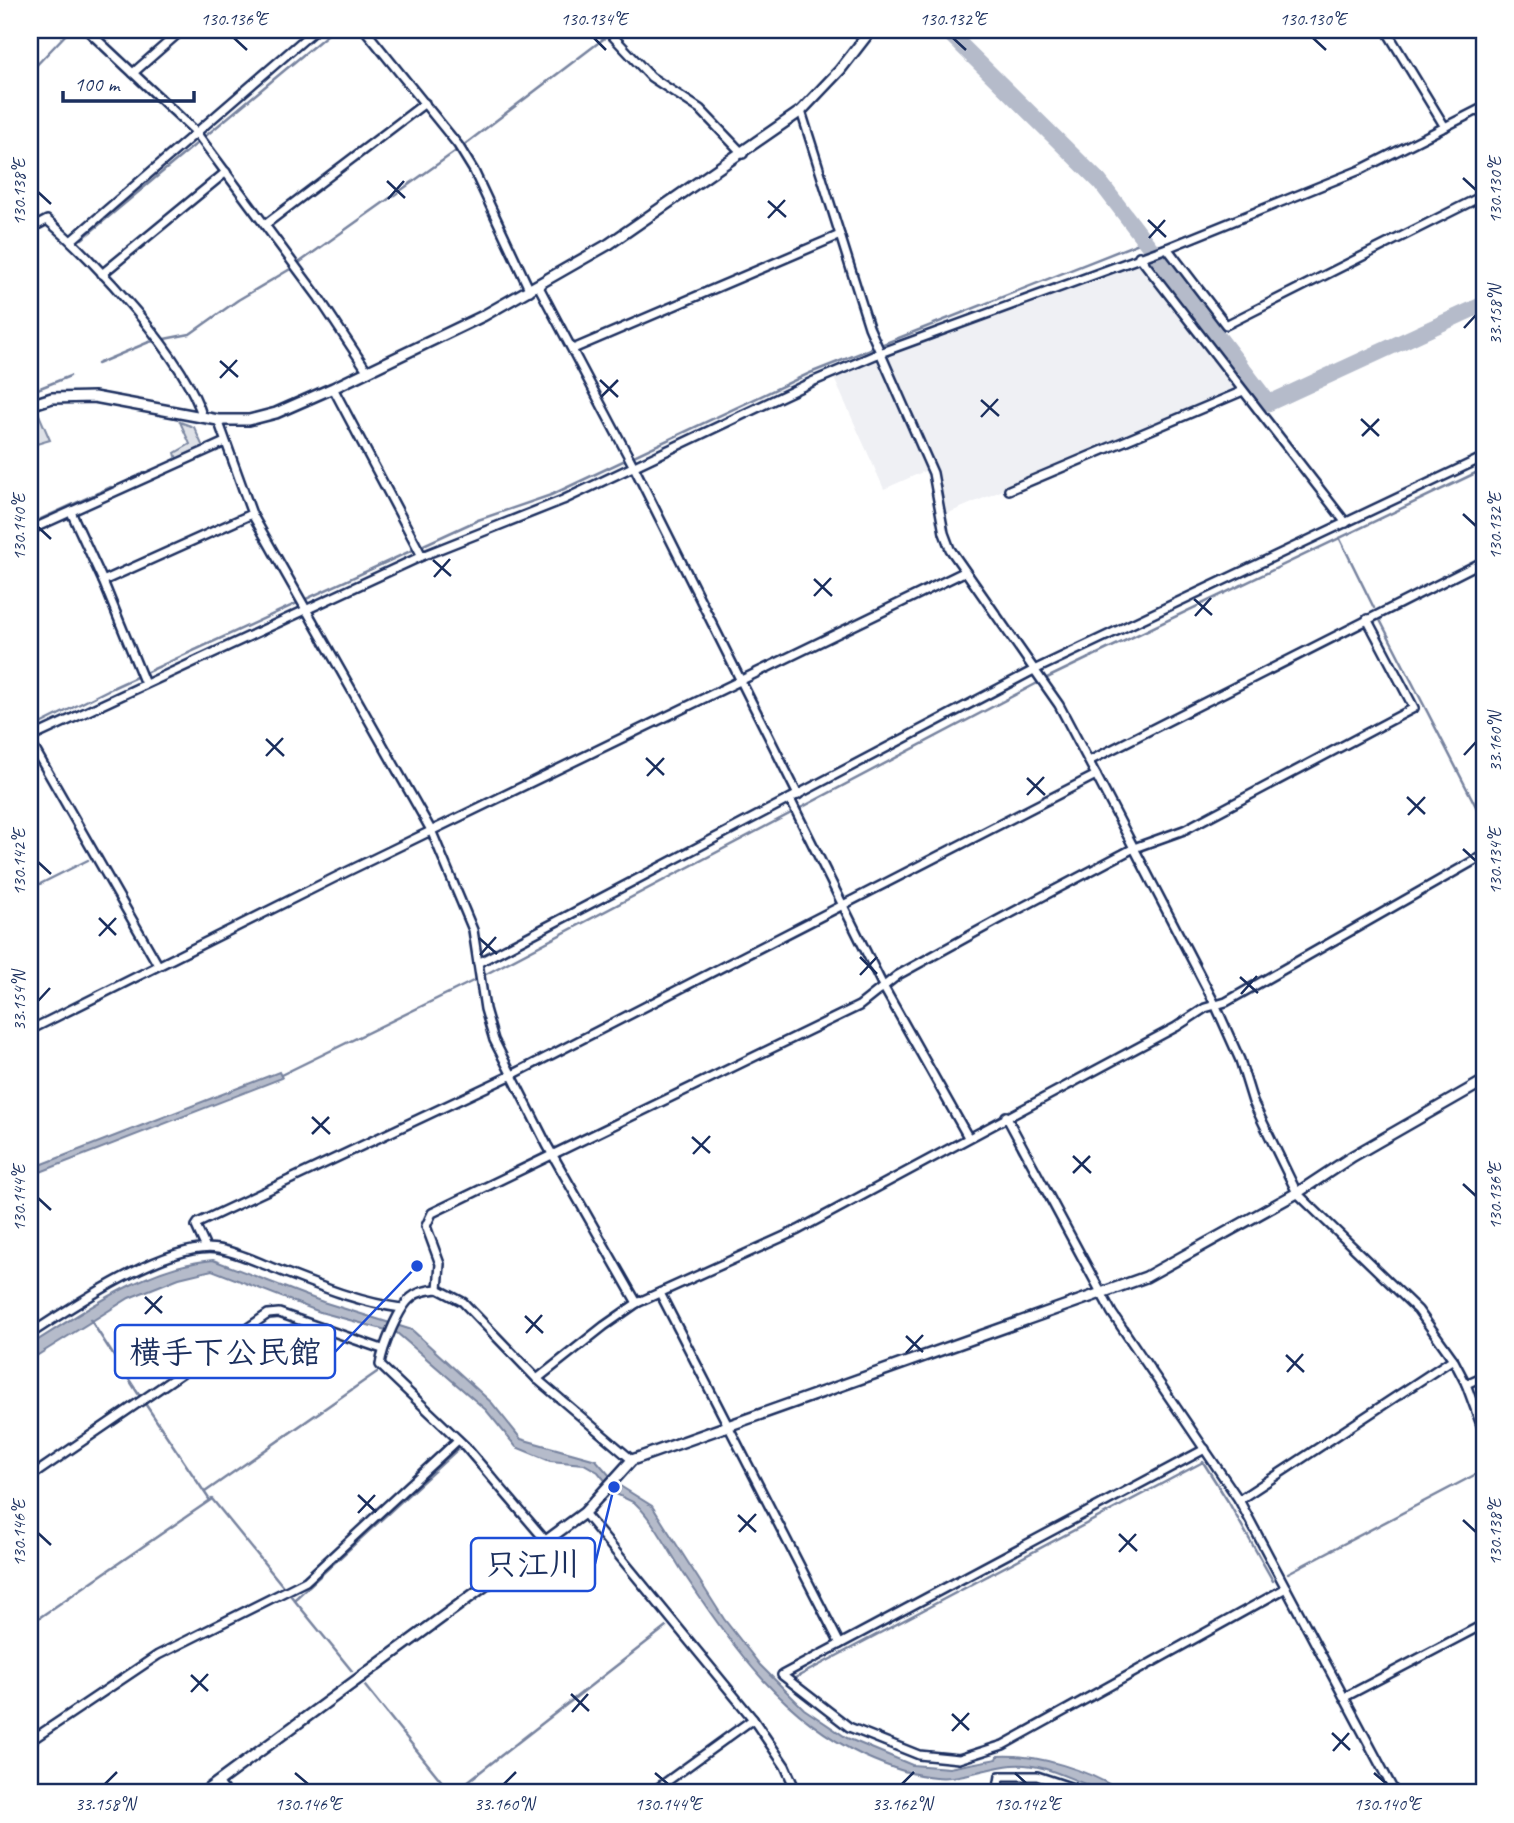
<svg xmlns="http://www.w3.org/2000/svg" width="1514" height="1823" viewBox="0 0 1514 1823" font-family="Caveat,'Klee One',sans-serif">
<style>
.built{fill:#eff0f4}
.green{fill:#dee1e7;stroke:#7c88a2;stroke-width:2}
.water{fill:#b5bbca;stroke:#77839f;stroke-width:2}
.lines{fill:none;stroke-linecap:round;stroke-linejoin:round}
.stream{stroke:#77839f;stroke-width:2.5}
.river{stroke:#b5bbca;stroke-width:16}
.minor-casing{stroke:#1b2f5e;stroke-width:12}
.tertiary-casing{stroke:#1b2f5e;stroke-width:14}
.minor{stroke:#fff;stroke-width:7}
.tertiary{stroke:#fff;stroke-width:9}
.ticks{fill:none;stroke:#1b2f5e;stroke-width:2.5}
.leader{fill:none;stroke:#1d4ed8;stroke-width:2.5}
.callout-dot{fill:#1d4ed8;stroke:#fff;stroke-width:2.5}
.callout{fill:#fff;stroke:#1d4ed8;stroke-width:2.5}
.callout-label{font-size:32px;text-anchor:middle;font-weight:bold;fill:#1b2f5e}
.neatline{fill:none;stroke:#1b2f5e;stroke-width:2.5}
.ticks-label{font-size:18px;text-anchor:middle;fill:#1b2f5e}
</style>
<rect width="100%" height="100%" fill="#fff"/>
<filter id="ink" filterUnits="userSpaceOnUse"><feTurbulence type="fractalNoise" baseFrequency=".0143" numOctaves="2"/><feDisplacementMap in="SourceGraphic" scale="14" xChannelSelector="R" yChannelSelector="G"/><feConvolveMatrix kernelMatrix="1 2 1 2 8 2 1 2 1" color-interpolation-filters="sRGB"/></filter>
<g filter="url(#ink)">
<!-- built -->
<g class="built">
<path d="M1138 260 1239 390 944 515 936 470 886 355Z"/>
<path d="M878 357 927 470 884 489 833 376Z"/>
</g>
<!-- green -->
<g class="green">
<path d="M37 410 50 440 30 446V414Z"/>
<path d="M180 422 194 427 203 447 177 459 175 453 190 444Z"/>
</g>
<!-- water -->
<g class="water">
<path d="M279 1072 282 1078 30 1176V1169Z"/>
<path d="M213 1260 323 1302 412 1330 492 1403 521 1439 596 1460 617 1484 652 1506 724 1619 760 1665 804 1709 847 1738 912 1765 949 1768 997 1759 998 1756C1038 1754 1089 1770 1124 1793 1086 1793 1053 1761 1012 1765 987 1767 961 1780 935 1777 909 1775 886 1766 864 1756 782 1717 735 1650 686 1577 670 1553 656 1523 635 1503L616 1494 598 1472 584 1464 550 1461 516 1447 486 1410 397 1333 320 1312 212 1270 179 1278 129 1298 30 1360V1345C85 1311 146 1266 213 1260Z"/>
</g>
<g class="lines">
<!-- stream -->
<g class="stream">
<path d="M30 72 70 30"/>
<path d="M464 145 606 37"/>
<path d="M82 239 333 30"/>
<path d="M300 262 456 151"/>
<path d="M97 364 149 342 190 334 238 300 292 268"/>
<path d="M30 392 70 376"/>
<path d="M30 524 111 487"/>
<path d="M1340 539 1374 608"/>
<path d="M1379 618 1484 822"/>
<path d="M30 729 108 690 478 520 551 495 810 373 1144 241"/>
<path d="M30 889 88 860"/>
<path d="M281 1075 471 982 1047 678 1484 469"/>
<path d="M90 1319 139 1395"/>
<path d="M146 1405 209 1499"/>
<path d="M205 1492 377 1372"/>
<path d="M1288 1573 1484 1470"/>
<path d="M295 1599 458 1449"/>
<path d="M30 1624 212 1499 352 1671"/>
<path d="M793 1679 1203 1462 1229 1503 1273 1581"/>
<path d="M365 1686 451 1793"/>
<path d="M453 1793 666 1627"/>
<path d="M1474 1793 1484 1787"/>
</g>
<!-- river -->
<path class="river" d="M946 30 1100 182 1269 403 1484 304"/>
<!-- minor casing -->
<g class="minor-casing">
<g id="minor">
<path d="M87 30 195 131 319 298 368 372"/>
<path d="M365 30 458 145 474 171 530 291"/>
<path d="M607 30 651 77 700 109 743 154"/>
<path d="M1386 30 1445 127"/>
<path d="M133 73 182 30"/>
<path d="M801 111 869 327 933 473 944 533 950 549 1059 705 1096 775 1215 1004 1240 1060 1253 1102 1297 1193 1418 1310 1453 1359 1466 1384 1484 1433"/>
<path d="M266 224 425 103"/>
<path d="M30 229 47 220C94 259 186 359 203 418"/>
<path d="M72 240 315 30"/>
<path d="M1167 248 1226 325 1484 195"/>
<path d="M1139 256 1346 523"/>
<path d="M102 274 226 172"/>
<path d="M539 287 633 465 798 795"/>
<path d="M573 349 840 235"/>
<path d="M333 388 422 556"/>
<path d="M218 420 252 514 431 830 473 930 485 1009 494 1040 547 1145 637 1303"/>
<path d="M1009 490 1243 391"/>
<path d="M71 512 103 581 252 514"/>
<path d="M30 530 225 442"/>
<path d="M103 581 145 684"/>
<path d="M30 738 422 556 563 500 814 381 880 353 1167 248 1360 170 1484 107"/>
<path d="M30 741 158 965"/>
<path d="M1089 761 1484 561"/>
<path d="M790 799 883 986 968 1137"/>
<path d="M478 963 1032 671 1484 457"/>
<path d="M30 1030 336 877 964 572"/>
<path d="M1006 1116 1112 1313 1239 1500 1395 1793"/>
<path d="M206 1248 196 1226 198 1223 512 1075 1096 775"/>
<path d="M438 1289 440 1264 426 1226 432 1213 859 1006 898 975 998 920 1134 848 1184 830 1414 708 1367 619"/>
<path d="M660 1293 840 1644"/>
<path d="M30 1334C72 1307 168 1241 218 1249 237 1252 255 1261 273 1268 315 1284 356 1302 401 1308"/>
<path d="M537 1379 604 1326 637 1303 798 1230 1176 1027 1205 1008 1226 1002 1484 855"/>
<path d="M1466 1384 1484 1376"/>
<path d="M1205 1449 782 1675 849 1727 919 1755 959 1759 1003 1745 1286 1588"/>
<path d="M30 1477 268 1314 279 1313 382 1349"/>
<path d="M1239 1500 1453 1359"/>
<path d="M584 1513 753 1719 785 1766 797 1793"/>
<path d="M546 1541 464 1445 380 1365C382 1349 399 1306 412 1297 419 1291 429 1290 438 1289L463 1302 537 1379 632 1460"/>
<path d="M1345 1697 1484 1624"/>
<path d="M30 1741 158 1655 306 1581 458 1440"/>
<path d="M218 1782 226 1793"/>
<path d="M651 1793 753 1719"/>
<path d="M997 1793 1000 1776H1037L1088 1793"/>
</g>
</g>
<!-- tertiary casing -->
<g class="tertiary-casing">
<g id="tertiary">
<path d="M30 405 52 398 94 397 218 420H249L276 413 333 388 483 316 609 244 801 111 840 70 871 30"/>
<path d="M203 1793 584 1513 632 1460 1146 1277 1297 1193 1353 1156 1484 1081"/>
</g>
</g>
<!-- minor -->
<use href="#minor" class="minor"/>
<!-- tertiary -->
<use href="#tertiary" class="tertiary"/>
</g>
</g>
<!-- ticks -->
<path class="ticks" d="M234 38 247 50M594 38 606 50M953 38 966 50M1313 38 1326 50M1463 178 1476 190M387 181 405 198M38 192 51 204M388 199 404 181M768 201 786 217M768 218 785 200M1148 220 1166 237M1149 238 1165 220M1464 328 1476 315M220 361 238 377M220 378 237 360M600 380 618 397M601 397 618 380M981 400 999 416M981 417 998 399M1361 419 1379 436M1362 436 1379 419M1463 514 1476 526M38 527 51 539M433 560 451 576M434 577 450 559M814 579 832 596M814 596 831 578M1194 599 1212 615M1195 616 1211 598M266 739 284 756M1464 755 1476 742M266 756 283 738M646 758 664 775M647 776 664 758M1027 778 1045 795M1027 795 1044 777M1407 797 1425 814M1408 815 1425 797M1463 849 1476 861M38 862 51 874M99 918 116 935M99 936 116 918M479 938 497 954M480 955 496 937M860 957 877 974M860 975 877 957M1240 977 1258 993M1241 994 1257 976M38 1001 50 988M312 1117 330 1134M312 1134 329 1117M692 1137 710 1153M693 1154 710 1136M1073 1156 1091 1173M1073 1173 1090 1156M1463 1184 1476 1196M38 1198 51 1210M145 1297 162 1313M145 1314 162 1296M525 1316 543 1333M526 1333 542 1315M906 1336 923 1352M906 1353 923 1335M1286 1355 1304 1372M1287 1372 1303 1354M358 1495 376 1512M358 1513 375 1495M738 1515 756 1532M1463 1520 1476 1532M739 1532 756 1514M38 1533 51 1545M1119 1534 1137 1551M1119 1552 1136 1534M191 1675 208 1691M191 1692 208 1674M571 1694 589 1711M572 1712 588 1694M952 1714 969 1730M952 1731 969 1713M1332 1733 1350 1750M1333 1751 1349 1733M295 1773 308 1784M655 1773 668 1784M1015 1773 1027 1784M1374 1773 1387 1784M105 1784 117 1772M504 1784 516 1772M902 1784 914 1772"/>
<!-- callouts -->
<path class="leader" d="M417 1266L335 1352M614 1487L595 1564"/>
<g class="callout-dot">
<circle cx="417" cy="1266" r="7"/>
<circle cx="614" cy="1487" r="7"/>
</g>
<g class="callout">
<rect x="115" y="1325" width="220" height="53" rx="7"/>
<rect x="471" y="1538" width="124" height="53" rx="7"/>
</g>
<g class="callout-label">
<text x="225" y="1363">横手下公民館</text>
<text x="533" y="1575">只江川</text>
</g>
<!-- margin -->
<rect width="1514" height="1823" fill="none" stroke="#fff" stroke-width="77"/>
<!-- scale -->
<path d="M63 91v10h131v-10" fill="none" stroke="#1b2f5e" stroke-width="3.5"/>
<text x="74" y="91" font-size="21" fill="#1b2f5e" stroke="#ffffff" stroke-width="5" paint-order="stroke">100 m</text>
<rect x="38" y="38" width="1438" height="1746" class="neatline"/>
<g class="ticks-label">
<text x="234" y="25">130.136°E</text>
<text x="594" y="25">130.134°E</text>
<text x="953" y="25">130.132°E</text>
<text x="1313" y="25">130.130°E</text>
<text transform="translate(1495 190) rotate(-90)" y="6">130.130°E</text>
<text transform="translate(19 192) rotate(-90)" y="6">130.138°E</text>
<text transform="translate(1495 315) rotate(-90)" y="6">33.158°N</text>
<text transform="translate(1495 526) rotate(-90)" y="6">130.132°E</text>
<text transform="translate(19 527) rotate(-90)" y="6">130.140°E</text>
<text transform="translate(1495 742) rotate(-90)" y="6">33.160°N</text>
<text transform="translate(1495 861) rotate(-90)" y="6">130.134°E</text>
<text transform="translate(19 862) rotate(-90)" y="6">130.142°E</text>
<text transform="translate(19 1001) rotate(-90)" y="6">33.154°N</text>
<text transform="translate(1495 1196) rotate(-90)" y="6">130.136°E</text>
<text transform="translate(19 1198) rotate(-90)" y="6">130.144°E</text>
<text transform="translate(1495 1532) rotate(-90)" y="6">130.138°E</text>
<text transform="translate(19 1533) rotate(-90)" y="6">130.146°E</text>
<text x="105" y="1810">33.158°N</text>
<text x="308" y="1810">130.146°E</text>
<text x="504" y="1810">33.160°N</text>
<text x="668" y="1810">130.144°E</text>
<text x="902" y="1810">33.162°N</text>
<text x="1027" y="1810">130.142°E</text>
<text x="1387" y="1810">130.140°E</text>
</g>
</svg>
